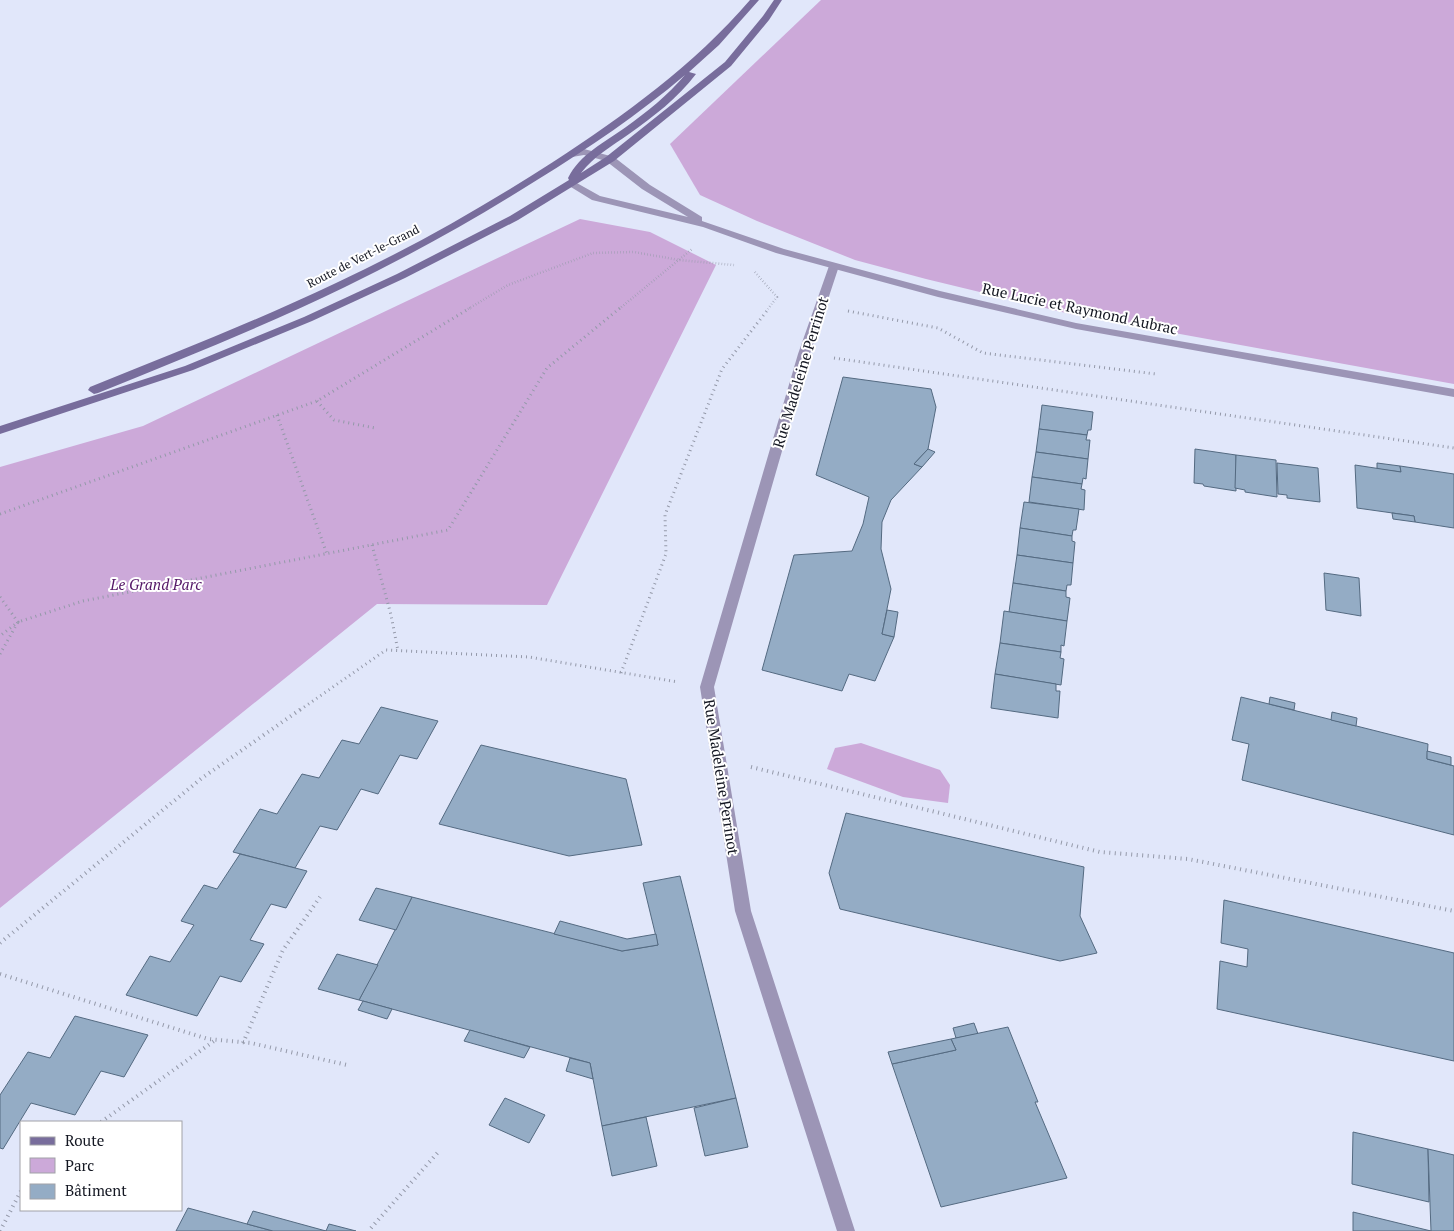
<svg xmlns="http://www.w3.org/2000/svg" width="1454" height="1231" viewBox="0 0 1454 1231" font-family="'PT Serif',serif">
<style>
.green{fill:#cca9d9}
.building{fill:#94acc5;stroke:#546a81}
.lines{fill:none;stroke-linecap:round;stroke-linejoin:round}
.path-far2{stroke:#9499a9;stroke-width:2.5;stroke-dasharray:0.5 2.5;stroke-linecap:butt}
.path-far1{stroke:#9499a9;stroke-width:3;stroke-dasharray:1 4;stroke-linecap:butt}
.path{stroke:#9499a9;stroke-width:4;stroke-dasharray:1 4.5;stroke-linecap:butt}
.minor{fill:#9c95b6;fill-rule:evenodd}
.tertiary{fill:#9c95b6;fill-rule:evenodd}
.secondary{fill:#786d9c;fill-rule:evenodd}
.labels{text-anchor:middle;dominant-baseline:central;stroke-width:4;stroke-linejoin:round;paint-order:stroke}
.far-street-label{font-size:12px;fill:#141722;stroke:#fff}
.street-label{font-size:15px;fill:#141722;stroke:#fff}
.park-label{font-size:15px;font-style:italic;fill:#531666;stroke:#fff}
</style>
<rect width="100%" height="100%" fill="#e1e7fa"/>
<!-- green -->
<g class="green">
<path d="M821 0H1454V384L1070 314 926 279 855 260 757 221 700 195 670 144Z"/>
<path d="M580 219 650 232 716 265 547 605 377 604 0 908V467L143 426Z"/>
<path d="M861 743 940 770 950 785 948 803 903 797 827 769 835 748Z"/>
</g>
<!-- building -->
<g class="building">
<path d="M843 377 931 389 936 407 928 449 914 464 922 467 891 500 882 522 881 549 891 589 882 634 894 637 875 681 849 674 842 691 762 670 794 555 852 551 863 524 869 497 816 475Z"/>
<path d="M1042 405 1093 412 1091 430H1088L1087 435 1039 429Z"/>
<path d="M1039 429 1087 435 1086 440H1090L1088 459 1036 452Z"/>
<path d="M928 449 935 452 922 467 914 464Z"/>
<path d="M1195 449 1236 455V491L1204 486 1203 484 1194 483Z"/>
<path d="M1036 452 1088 459 1086 479 1083 478 1082 484 1032 477Z"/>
<path d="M1236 455 1276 460 1277 497 1245 492V490L1235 488Z"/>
<path d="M1277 463 1318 468 1320 502 1287 498V495L1278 494Z"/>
<path d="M1377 463 1400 466 1401 472 1377 469Z"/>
<path d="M1355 465 1401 472 1400 466 1454 474V528L1415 522 1414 516 1357 508Z"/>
<path d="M1032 477 1082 484 1081 489 1085 490 1084 510 1029 502Z"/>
<path d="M1024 502 1079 509 1076 530H1073L1072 536 1020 528Z"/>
<path d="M1392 513 1414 516 1415 522 1393 519Z"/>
<path d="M1020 528 1072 536V541L1075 542 1073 563 1017 555Z"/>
<path d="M1017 555 1073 563 1071 585H1067L1066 591 1013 583Z"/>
<path d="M1324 573 1359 578 1361 616 1326 610Z"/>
<path d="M1013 583 1066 591V597L1070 598 1067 621 1009 612Z"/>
<path d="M887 610 898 612 894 637 882 634Z"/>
<path d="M1004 611 1067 621 1064 646 1061 645V652L1000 643Z"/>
<path d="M1000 643 1061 652 1060 658 1064 659 1061 685 995 674Z"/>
<path d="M995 674 1056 684V691H1060L1058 718 991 708Z"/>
<path d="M1241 697 1428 744 1427 759 1454 766V835L1242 780 1249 744 1232 740Z"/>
<path d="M1270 697 1295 703 1294 710 1269 704Z"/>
<path d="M381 707 438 721 417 759 400 755 378 794 361 789 337 830 320 826 295 868 233 852 260 809 277 814 302 774 319 778 342 740 359 744Z"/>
<path d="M1332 712 1357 718 1356 726 1331 720Z"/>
<path d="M481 745 626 779 642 845 569 856 439 824Z"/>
<path d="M1427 751 1451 757V765L1427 759Z"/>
<path d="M846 813 1084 867 1080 916 1097 953 1060 961 840 909 829 873Z"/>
<path d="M240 854 307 871 286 908 271 904 250 940 264 944 241 982 220 976 197 1016 126 995 150 956 170 962 194 925 181 921 204 885 217 889Z"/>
<path d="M680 876 736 1098 602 1126 590 1063 359 1000 412 897 622 951 658 945 643 883Z"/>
<path d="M376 888 412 897 396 930 359 920Z"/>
<path d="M1224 900 1454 953V1061L1217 1009 1220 961 1247 967 1248 949 1221 943Z"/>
<path d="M560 921 627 939 656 934 658 945 622 951 554 934Z"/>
<path d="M337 954 378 965 359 1000 318 989Z"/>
<path d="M363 1001 392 1009 387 1019 358 1010Z"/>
<path d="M75 1016 148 1035 124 1077 101 1071 75 1115 31 1103 3 1149 0 1148V1095L28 1052 50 1058Z"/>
<path d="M974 1023 978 1034 956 1038 953 1028Z"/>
<path d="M1008 1027 1038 1102H1035L1067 1178 941 1207 892 1064 956 1050 951 1039Z"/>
<path d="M470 1030 530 1047 524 1058 464 1041Z"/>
<path d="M951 1039 956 1050 892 1064 888 1052Z"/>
<path d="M570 1058 590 1063 593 1079 566 1071Z"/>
<path d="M505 1098 545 1115 529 1143 489 1125Z"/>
<path d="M736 1098 748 1147 705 1156 694 1108Z"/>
<path d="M646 1117 657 1166 612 1176 602 1126Z"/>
<path d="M1353 1132 1428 1149 1429 1202 1352 1184Z"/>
<path d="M1428 1149 1454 1155V1231H1431Z"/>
<path d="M188 1208 247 1224 273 1231H176Z"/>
<path d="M253 1211 326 1231H273L247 1224Z"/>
<path d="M1353 1212 1431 1231H1353Z"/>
<path d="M329 1224 356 1231H326Z"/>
</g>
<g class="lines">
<!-- path-far2 -->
<g class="path-far2">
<path d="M755 272 777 297 768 309"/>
<path d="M468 309 508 285 593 253 634 252 679 260 734 265"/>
<path d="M619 309 692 249"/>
</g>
<!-- path-far1 -->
<g class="path-far1">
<path d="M848 311 938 328 983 353 1156 374"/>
<path d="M834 358 1454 448"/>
<path d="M317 401 334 420 375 428"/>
<path d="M277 415 327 554"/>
<path d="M0 514 317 401 470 308"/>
<path d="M372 545 391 615 398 651"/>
<path d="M0 597 18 622 0 636"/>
<path d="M0 654 18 622 83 601 448 530 547 368 620 308"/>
<path d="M621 673 666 554 665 515 722 369 769 308"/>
<path d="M300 710 386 650 529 657 678 682"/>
</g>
<!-- path -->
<g class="path">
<path d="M751 767 1100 852 1188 859 1454 911"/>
<path d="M0 943 202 778 301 709"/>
<path d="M0 974 208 1039 251 1043 347 1065"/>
<path d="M243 1043 283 950 320 897"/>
<path d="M101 1122 214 1041"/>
<path d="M371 1228 440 1150"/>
<path d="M0 1231 21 1191"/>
</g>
<!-- minor -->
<path class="minor" d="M834 263 839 266 810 354 714 687 751 911 855 1231H837L735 911 700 687 798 354 829 266Z"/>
<!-- tertiary -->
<path class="tertiary" d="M584 149 614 157 650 185 702 217V221L784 249 940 291 1076 323 1454 389V397L1076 329 938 297 776 253 703 227 592 200 566 184 571 181 575 182 600 196 688 217 642 189 606 161 584 155 572 157 567 154 569 152Z"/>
<!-- secondary -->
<path class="secondary" d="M750 0H759L719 45 689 72 696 74C678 98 653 117 629 134 612 146 594 156 581 173L606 157 725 62 763 16 774 0H782L769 20 731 66 614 161 518 220 405 278 312 321 193 370 0 434V426L185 366 304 317 397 274 510 216 569 180 568 178C580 154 605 142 626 127 647 112 668 95 685 75 639 114 589 148 537 180 475 219 411 255 345 287 265 326 181 359 98 393L94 394 88 390 90 387C172 354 256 321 336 283 411 248 483 207 553 162 625 115 694 65 750 0Z"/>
</g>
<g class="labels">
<!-- far-street labels -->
<g class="far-street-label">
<text transform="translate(363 256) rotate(-27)">Route de Vert-le-Grand</text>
</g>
<!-- street labels -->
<g class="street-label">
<text transform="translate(1080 308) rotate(12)">Rue Lucie et Raymond Aubrac</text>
<text transform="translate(800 372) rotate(-73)">Rue Madeleine Perrinot</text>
<text transform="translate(722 777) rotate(81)">Rue Madeleine Perrinot</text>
</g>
<!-- park labels -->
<g class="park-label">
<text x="156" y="584">Le Grand Parc</text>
</g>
</g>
<!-- legend -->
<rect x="20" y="1121" width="162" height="90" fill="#ffffff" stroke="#a1a2a7"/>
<rect x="30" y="1137" width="25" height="8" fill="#786d9c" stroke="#a1a2a7"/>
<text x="65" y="1146" font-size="15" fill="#141722">Route</text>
<rect x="30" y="1158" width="25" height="15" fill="#cca9d9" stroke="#a1a2a7"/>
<text x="65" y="1171" font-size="15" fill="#141722">Parc</text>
<rect x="30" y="1184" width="25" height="15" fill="#94acc5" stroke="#a1a2a7"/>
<text x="65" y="1196" font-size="15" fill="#141722">Bâtiment</text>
</svg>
